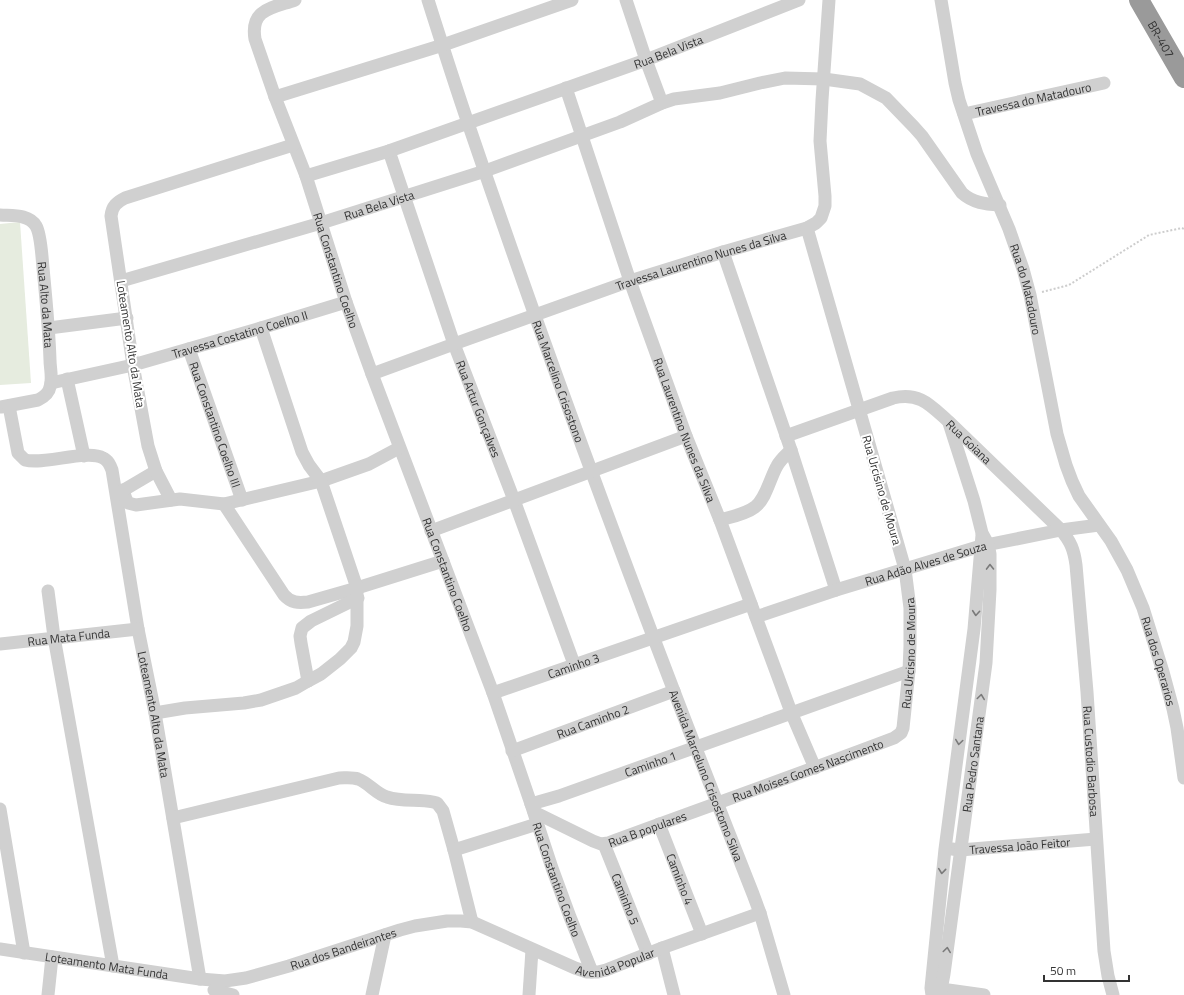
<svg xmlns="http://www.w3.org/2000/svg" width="1184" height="995" viewBox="0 0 1184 995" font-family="'Titillium Web',sans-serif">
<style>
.green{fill:#e6ecdf}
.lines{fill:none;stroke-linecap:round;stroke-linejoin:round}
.path{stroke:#cdcdcd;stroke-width:2;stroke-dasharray:2 2;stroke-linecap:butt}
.minor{stroke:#d0d0d0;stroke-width:13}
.highway{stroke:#9a9a9a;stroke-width:20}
.oneway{stroke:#7a7a7a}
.labels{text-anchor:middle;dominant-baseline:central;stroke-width:4;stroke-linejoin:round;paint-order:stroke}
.street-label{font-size:12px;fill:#333;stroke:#fff}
</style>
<rect width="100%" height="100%" fill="#fff"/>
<!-- green -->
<path class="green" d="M20 222 31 383 0 385V224Z"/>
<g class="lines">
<!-- path -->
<path class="path" d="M1042 292 1069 285 1149 235 1182 228 1184 229"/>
<!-- minor -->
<g class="minor">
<path id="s1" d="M295 0C272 8 250 9 255 39L275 97 306 176 346 302 372 374 493 693 531 804 552 868 570 917 592 972"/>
<path id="s2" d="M428 0C441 41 454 82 468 123 556 382 652 639 753 894L760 913 784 995"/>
<path d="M626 0 646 60 662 103"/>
<path id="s3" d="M941 0 955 83 959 100 977 154 1009 229 1023 269 1030 295 1057 434 1066 465 1072 481 1079 496 1111 541 1127 570 1143 608 1163 672 1173 709 1177 728 1184 778"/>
<path id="s4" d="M566 88 630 281 686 436 720 520 791 712 815 768"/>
<path d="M275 97 443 45 572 0"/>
<path id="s5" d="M964 114 1104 83"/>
<path id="s6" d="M389 151 454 344 514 500 574 664"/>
<path id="s7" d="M306 176 389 151 646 60 799 0"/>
<path id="s8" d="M0 215C12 216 29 214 36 226 41 234 42 258 43 268 46 299 49 329 50 360 50 368 53 379 50 387 49 393 44 397 38 400L1 407"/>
<path d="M723 252 791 450 836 590"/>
<path id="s9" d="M121 281 321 223 485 171 620 122 662 103 674 99 720 93 760 83 785 78 824 79 860 84 886 98 914 127 922 136 962 193C973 203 985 204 1000 205"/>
<path d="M49 328 127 318"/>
<path id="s10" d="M189 349 242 500"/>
<path id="s11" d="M372 374 454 344 630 281 723 252 807 228 816 223 821 218 825 206V196L820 141 822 100 829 0"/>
<path d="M67 379 84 456"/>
<path id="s12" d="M51 383 133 365 261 328 346 302"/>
<path id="s13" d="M9 406 18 453 25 460C44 465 88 449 103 458 108 460 110 465 112 470L138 629 155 713 200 979"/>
<path id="s14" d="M786 436 893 398C920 392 930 405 948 421L1061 530C1071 542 1074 550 1076 565L1087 692 1104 951 1108 976 1113 995"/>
<path d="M123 490 126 499 128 503 136 505 180 499 224 504 321 481 369 464 399 448"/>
<path d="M117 494 156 471"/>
<path d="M171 500 156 471 148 446 133 365 111 216C112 206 117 202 125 198L293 145"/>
<path d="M224 504 284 595C291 603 298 603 308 602L357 588 443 561"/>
<path d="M720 520C731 517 746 514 755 507 766 499 770 478 777 466 780 460 786 455 791 450"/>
<path d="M431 531 686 436"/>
<path d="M48 591 54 637 113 966"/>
<path id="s15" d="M756 617 836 590 981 546 1061 530 1099 525"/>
<path id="s16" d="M0 644 138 629"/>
<path d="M308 681 301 643 300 636 302 628 311 621 358 598"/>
<path id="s17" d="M493 693 751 604"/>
<path d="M155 713 185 708 244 703 261 700 296 688 308 681 321 674 340 659 351 648 354 642 357 626V588L321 481 309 465 302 452 261 328"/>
<path id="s18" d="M512 751 674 691"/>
<path id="s19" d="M531 804 559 796 909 671"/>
<path d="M0 809 24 953"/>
<path id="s20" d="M534 812 593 841 601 844 608 843C703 808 799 774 894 738L901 733 903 728 909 671 910 646V608L905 569 807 228"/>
<path d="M173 818 339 778C346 778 352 777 358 779 369 783 376 794 387 797 402 802 418 799 433 802L437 803 443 811 454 850 472 922"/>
<path id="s21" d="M659 824 702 934"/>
<path id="s22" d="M604 844 648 954"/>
<path id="s23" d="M952 849 960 850 1096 839"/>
<path d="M454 850 537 824"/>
<path d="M662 948 674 995"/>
<path id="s24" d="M0 949 200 979 225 981 246 978 289 966 400 930 415 926 447 921H461L472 922 575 968 587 972H598L606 970 662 948 760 913"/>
<path d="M934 988 984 995"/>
<path d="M214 990 233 995"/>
<path d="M48 995 52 957"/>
<path d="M372 995 385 935"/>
<path d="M529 995 532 950"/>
<path d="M932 995 931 988 945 849 974 629 982 535"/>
<path id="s25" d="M940 995 944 974 986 663 990 590V554L988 544 982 533 974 501 949 423"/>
</g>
<!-- highway -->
<path class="highway" id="s26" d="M1139 0 1184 78"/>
</g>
<!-- one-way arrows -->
<defs><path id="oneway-chevron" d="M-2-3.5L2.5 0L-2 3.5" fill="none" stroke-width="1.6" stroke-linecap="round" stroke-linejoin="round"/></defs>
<g class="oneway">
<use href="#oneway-chevron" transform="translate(990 567) rotate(-91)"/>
<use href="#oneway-chevron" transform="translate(976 613) rotate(95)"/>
<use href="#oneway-chevron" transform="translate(981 697) rotate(-82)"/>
<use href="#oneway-chevron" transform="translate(959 742) rotate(98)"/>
<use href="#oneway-chevron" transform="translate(942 871) rotate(96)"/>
<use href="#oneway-chevron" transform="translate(947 950) rotate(-82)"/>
</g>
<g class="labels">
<!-- street labels -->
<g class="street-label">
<text stroke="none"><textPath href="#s26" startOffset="45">BR-407</textPath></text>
<text stroke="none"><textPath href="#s7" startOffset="383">Rua Bela Vista</textPath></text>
<text stroke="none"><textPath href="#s5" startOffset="71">Travessa do Matadouro</textPath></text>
<text stroke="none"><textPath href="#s9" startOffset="269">Rua Bela Vista</textPath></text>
<text stroke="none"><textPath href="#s11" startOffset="348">Travessa Laurentino Nunes da Silva</textPath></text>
<text stroke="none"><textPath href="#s1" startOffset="309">Rua Constantino Coelho</textPath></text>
<text stroke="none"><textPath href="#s3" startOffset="303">Rua do Matadouro</textPath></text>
<text stroke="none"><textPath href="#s8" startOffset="119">Rua Alto da Mata</textPath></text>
<text stroke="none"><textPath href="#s12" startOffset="195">Travessa Costatino Coelho II</textPath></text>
<text transform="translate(131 344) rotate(81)">Loteamento Alto da Mata</text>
<text stroke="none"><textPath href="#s2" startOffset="403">Rua Marcelino Crisostono</textPath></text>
<text stroke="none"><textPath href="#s6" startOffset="273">Rua Artur Gonçalves</textPath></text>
<text stroke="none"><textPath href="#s10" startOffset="80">Rua Constantino Coelho III</textPath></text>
<text stroke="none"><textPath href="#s4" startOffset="362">Rua Laurentino Nunes da Silva</textPath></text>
<text stroke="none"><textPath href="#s14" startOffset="206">Rua Goiana</textPath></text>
<text transform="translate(882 490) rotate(74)">Rua Urcisino de Moura</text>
<text stroke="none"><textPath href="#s15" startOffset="178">Rua Adão Alves de Souza</textPath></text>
<text stroke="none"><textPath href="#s1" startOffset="633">Rua Constantino Coelho</textPath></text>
<text stroke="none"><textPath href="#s16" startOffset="69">Rua Mata Funda</textPath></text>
<text stroke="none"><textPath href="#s20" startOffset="475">Rua Urcisno de Moura</textPath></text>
<text stroke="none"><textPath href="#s3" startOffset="702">Rua dos Operarios</textPath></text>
<text stroke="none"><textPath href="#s17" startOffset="85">Caminho 3</textPath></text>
<text stroke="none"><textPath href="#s13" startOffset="400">Loteamento Alto da Mata</textPath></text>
<text stroke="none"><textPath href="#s18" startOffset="86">Rua Caminho 2</textPath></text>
<text stroke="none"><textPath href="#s14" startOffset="569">Rua Custodio Barbosa</textPath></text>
<text stroke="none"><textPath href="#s19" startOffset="126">Caminho 1</textPath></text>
<text stroke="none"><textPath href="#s25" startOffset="233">Rua Pedro Santana</textPath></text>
<text stroke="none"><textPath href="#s20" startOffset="294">Rua Moises Gomes Nascimento</textPath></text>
<text stroke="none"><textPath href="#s2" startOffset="824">Avenida Marceluno Crisostomo Silva</textPath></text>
<text stroke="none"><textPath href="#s20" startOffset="123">Rua B populares</textPath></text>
<text stroke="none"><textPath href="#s23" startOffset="68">Travessa João Feitor</textPath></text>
<text stroke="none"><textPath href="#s1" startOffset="957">Rua Constantino Coelho</textPath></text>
<text stroke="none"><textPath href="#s21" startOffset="59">Caminho 4</textPath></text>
<text stroke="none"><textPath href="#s22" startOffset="59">Caminho 5</textPath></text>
<text stroke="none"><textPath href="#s24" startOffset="350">Rua dos Bandeirantes</textPath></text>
<text stroke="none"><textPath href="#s24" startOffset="638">Avenida Popular</textPath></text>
<text stroke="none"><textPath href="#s24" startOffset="108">Loteamento Mata Funda</textPath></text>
</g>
</g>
<!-- scale -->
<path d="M1044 975v6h85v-6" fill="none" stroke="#333333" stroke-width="2"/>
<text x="1050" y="975" font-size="12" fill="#333333" stroke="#ffffff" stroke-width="3" paint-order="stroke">50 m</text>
</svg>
